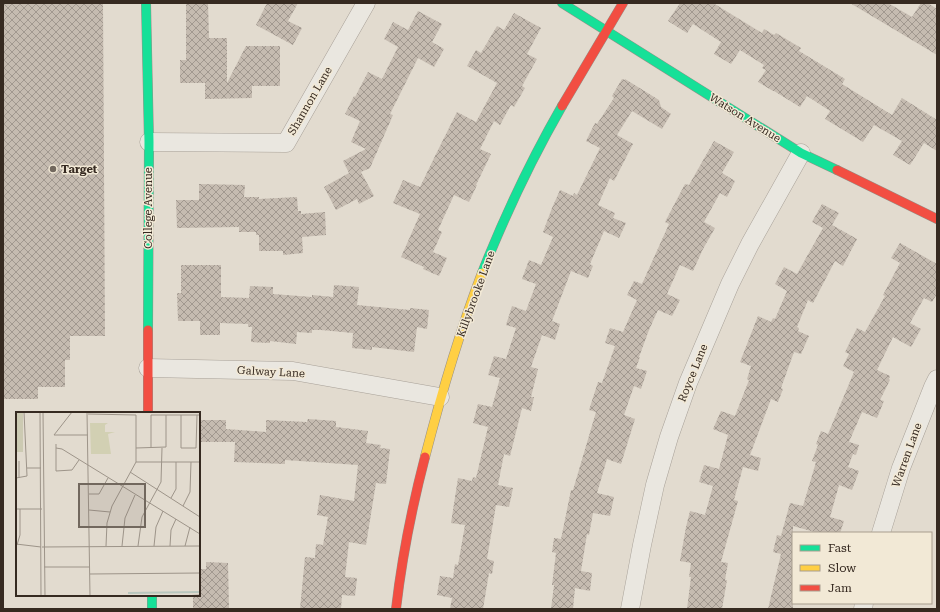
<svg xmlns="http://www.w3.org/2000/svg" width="940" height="612" viewBox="0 0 940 612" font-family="'Roboto Serif',serif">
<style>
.building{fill:url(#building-cross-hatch)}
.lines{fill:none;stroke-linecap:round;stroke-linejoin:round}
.street-casing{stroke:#a8a198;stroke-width:19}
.fast-casing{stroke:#979088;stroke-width:10}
.slow-casing{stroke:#979088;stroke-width:10}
.jam-casing{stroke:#979088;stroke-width:10}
.street{stroke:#eae7e0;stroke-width:18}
.fast{stroke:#16e098;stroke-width:9}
.slow{stroke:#ffcf43;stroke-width:9}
.jam{stroke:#f24e42;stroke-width:9}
.poi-dot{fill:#72685e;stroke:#f2e9d6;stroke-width:1.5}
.labels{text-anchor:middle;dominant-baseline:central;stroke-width:3;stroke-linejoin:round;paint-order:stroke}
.street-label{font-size:11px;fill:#362a21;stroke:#f2e9d6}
.poi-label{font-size:11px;font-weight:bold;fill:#362a21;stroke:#f2e9d6;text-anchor:start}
.inset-river{fill:none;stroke:#b9c7be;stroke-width:2}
.inset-road{fill:none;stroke:#9d9489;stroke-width:1}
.view{fill:#72685e;fill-opacity:0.15;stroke:#72685e;stroke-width:2}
.inset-edge{fill:none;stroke:#362a21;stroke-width:2}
</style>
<defs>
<pattern id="building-cross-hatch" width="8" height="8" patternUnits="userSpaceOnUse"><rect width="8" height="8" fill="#c5bbb0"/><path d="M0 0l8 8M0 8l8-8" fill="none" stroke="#a1988f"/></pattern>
</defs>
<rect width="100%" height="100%" fill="#e2dbcf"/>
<!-- building -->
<g class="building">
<path d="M3 3H103L105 336H70V360H65V387H38V399H3Z"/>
<path d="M186 3H208L209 38H227V83L246 46H280V86H252V98L205 99V83H180V60H186Z"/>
<path d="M267 3H298L288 21 302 28 293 45 256 25Z"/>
<path d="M680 3H713L762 33 764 29 774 35 776 33 801 48 799 51 845 79 842 84 892 115 902 98 937 120V151L924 143 910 165 893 155 902 141 874 125 863 142 825 119 830 111 807 96 800 107 774 91H773L758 82 766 70 762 68 764 65 740 50 731 64 714 54 721 42 693 24 687 33 668 21Z"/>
<path d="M850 3H888L912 17 921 3H928L937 9V55Z"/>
<path d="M418 11 442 24 432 42 444 49 434 67 418 58 390 114 393 115 370 168 361 172 374 196 359 204 357 199 336 210 324 187 349 173 343 161 366 149 351 142 360 121 345 114 354 96 355 97 368 72 382 79 398 47 384 39 393 22 408 30Z"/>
<path d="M514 13 541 28 527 54 537 59 522 86 525 88 514 107 511 105 500 125 494 121 480 149 491 154 476 185H477L469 202 454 195 438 230 442 232 433 252 447 258 439 276 423 269 424 267 401 257 420 214 393 203 403 180 420 187 436 154 457 112 476 122 497 83 467 66 476 50 481 53 497 26 504 30Z"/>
<path d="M622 79 625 80V79L659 100 661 107 671 114 662 129 632 111 617 135 633 144 614 181 610 178 598 205 615 213 613 218 626 223 619 238 604 231 590 264 593 266 588 278 571 271 552 321 560 324 555 340 542 335 531 367 538 369 531 397H534L531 411 522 408 510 456 504 454 498 485 513 488 509 507 496 505 487 559 494 561 492 574 489 573 483 609H450L452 598 437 595 440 576 453 578 455 564 458 565 465 525 451 523 458 478 472 481 473 477 476 478 488 427 473 423 478 404 492 407 500 378 488 375 494 356 506 359 516 328 506 325 512 306 526 311 536 284 522 279 529 260 541 265 553 237 543 232 552 208 560 190 573 196 574 193 577 195 600 148 586 141 595 123 597 124 614 98 612 96Z"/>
<path d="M714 141 734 152 722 173 735 181 727 197 720 193 704 222 715 228 703 249 693 271 680 265 667 294 680 300 672 316 658 310 649 330 639 357H640L636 368 647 371 641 389 634 386 624 415 635 419 621 464 607 459 597 493 614 497 610 516 593 513 589 535 587 534 581 571 592 573 590 591 575 588 573 609H551L554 585H552L556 553 552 552 554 538 561 539 571 490H573L596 412 589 410 598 382 602 383 615 346 605 343 610 328 623 332 637 300 627 295 634 281 642 284 669 224 665 222 685 184 689 185Z"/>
<path d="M199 184 245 185 244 197H259V199L297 197 298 211H301V214L325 212 326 235 302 237 303 253 283 255V251H259V235H256V232H239V227L177 228 176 200H199Z"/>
<path d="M822 204 839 213 832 225 857 239 843 266 835 261 813 303 808 300 797 327 799 328 798 331 809 336 801 354 794 352 781 388 783 389 778 402 771 399 750 455 761 458 758 471 743 467 734 500 738 501 721 562 728 563 725 580H727L722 609H687L691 577H689L691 563 680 561 686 527 690 511 705 515 713 486 699 482 704 465 719 469 728 435 713 429 721 411 735 416 749 380 747 379 751 366 740 362 758 316 771 322 773 318 775 319 787 291 775 284 784 267 797 274 823 228 812 222Z"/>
<path d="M900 243 937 264V294L932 302 924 298 910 323 921 329 911 347 893 337 877 370 890 376 889 379 890 380 880 400 884 401 877 418 862 412 849 442 859 445 856 455 851 453 853 454 848 467 859 471 852 490 839 485 830 517 844 521 840 533H818L793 526V609H768L781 554 773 552 777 535 781 536 790 503 803 506 816 462 812 461 818 445 816 444 821 431 828 434 854 372 843 366 849 354 845 352 857 328 865 332 885 296 883 295 900 263 891 258Z"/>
<path d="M181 265H221V297L249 298 250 286 273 287V294L312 297V295L333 297 334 285 359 287 357 305 410 310V308L429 310 427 329 417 327 414 352 372 347V350L352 348 353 333 321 330H312V333L297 332 296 344 270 341V343L251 342 252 327H248V324L220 323V335H200V321H178L177 293H181Z"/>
<path d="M308 419 336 421V427L368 431 366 443 381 445 380 448 390 449 386 484 376 483 366 545 349 542 345 577 357 578 355 596 342 595 341 609H300L305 557 315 558 316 544 323 545 328 517 317 515 320 495 354 501 358 465 285 460V464L234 462 235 442H199V420H226V429L266 432V420L307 422Z"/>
<path d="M206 562 228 563 229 609H193V595H199V569H206Z"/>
</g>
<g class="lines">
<!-- street casing -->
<g class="street-casing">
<g id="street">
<path d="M149 142 286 143 366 3"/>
<path d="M148 368 293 371 440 397"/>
<path d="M881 533 901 468 933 387 937 379"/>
<path d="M630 609 642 545 655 485 669 437 688 383 730 284 750 244 801 153"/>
<path d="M863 609 864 603"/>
</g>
</g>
<!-- fast casing -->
<g class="fast-casing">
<g id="fast">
<path d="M146 3 149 142 148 330"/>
<path d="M562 3 801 153 837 170"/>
<path d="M482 273C505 215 531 160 562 106"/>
<path d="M152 595V609"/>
</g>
</g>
<!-- slow casing -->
<g class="slow-casing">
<path id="slow" d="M425 457C441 395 459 333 482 273"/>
</g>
<!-- jam casing -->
<g class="jam-casing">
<g id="jam">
<path d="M562 106 623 3"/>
<path d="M837 170 937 219"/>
<path d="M148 413V330"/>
<path d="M396 609C402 557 412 507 425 457"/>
</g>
</g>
<!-- street -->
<use href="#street" class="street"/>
<!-- fast -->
<use href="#fast" class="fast"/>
<!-- slow -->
<use href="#slow" class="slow"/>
<!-- jam -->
<use href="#jam" class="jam"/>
</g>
<!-- markers -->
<circle class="poi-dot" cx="53" cy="169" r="4"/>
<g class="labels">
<!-- street labels -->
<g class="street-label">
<text transform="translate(310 101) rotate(-60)">Shannon Lane</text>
<text transform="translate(745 118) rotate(32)">Watson Avenue</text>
<text transform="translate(148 208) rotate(-90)">College Avenue</text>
<text transform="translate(476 294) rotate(-70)">Killybrooke Lane</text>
<text transform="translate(271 372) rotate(3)">Galway Lane</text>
<text transform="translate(693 373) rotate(-68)">Royce Lane</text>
<text transform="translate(907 455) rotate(-70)">Warren Lane</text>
</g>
<!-- poi labels -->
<g class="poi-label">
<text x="61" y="169">Target</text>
</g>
</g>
<!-- overview -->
<g transform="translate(16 412)">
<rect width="184" height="184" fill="#e2dbcf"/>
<path d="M74 11H92L89 13V20H99L92 22 95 42H75Z" fill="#d2d0b3"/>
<path d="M0 0H7V40H0Z" fill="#cccab2"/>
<path class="inset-river" d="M112 181 184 180"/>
<path class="inset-road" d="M24 0 25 184M27 0 29 184M71 0 74 184M72 2 120 3V50L96 94 91 111 90 134M165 3V36H180L181 3M38 23H72M38 23 56 0M40 32V59L56 58 63 48M40 36 46 37 184 122M120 36 150 35V3M135 36V3H184M120 50H184M11 56H25M114 60 184 105M0 66 11 64 8 0M3 66V49M73 82H83L92 66M155 86 160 77V50M167 94 174 80 175 50M0 97H26M73 98 94 100M0 132 25 135M1 133 4 123V97M106 134 109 106 119 83M122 134 126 105 145 70 146 36M138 134 140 115 147 99M154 134 155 118 160 107M169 134 174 115M26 135 184 134M28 155H74M74 162 184 161M167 184 184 183"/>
<path class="view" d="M63 72H129V115H63Z"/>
<rect width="184" height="184" class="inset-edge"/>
</g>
<!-- border -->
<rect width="940" height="612" fill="none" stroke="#362a21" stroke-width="8"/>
<!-- legend -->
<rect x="792" y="532" width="140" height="72" fill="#f2e9d6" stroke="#a79d8e"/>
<rect x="800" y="545" width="20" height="6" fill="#16e098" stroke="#a79d8e"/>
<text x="828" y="552" font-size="12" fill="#362a21">Fast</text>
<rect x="800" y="565" width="20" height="6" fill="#ffcf43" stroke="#a79d8e"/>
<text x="828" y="572" font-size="12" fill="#362a21">Slow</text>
<rect x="800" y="585" width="20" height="6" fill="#f24e42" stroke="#a79d8e"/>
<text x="828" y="592" font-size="12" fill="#362a21">Jam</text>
</svg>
